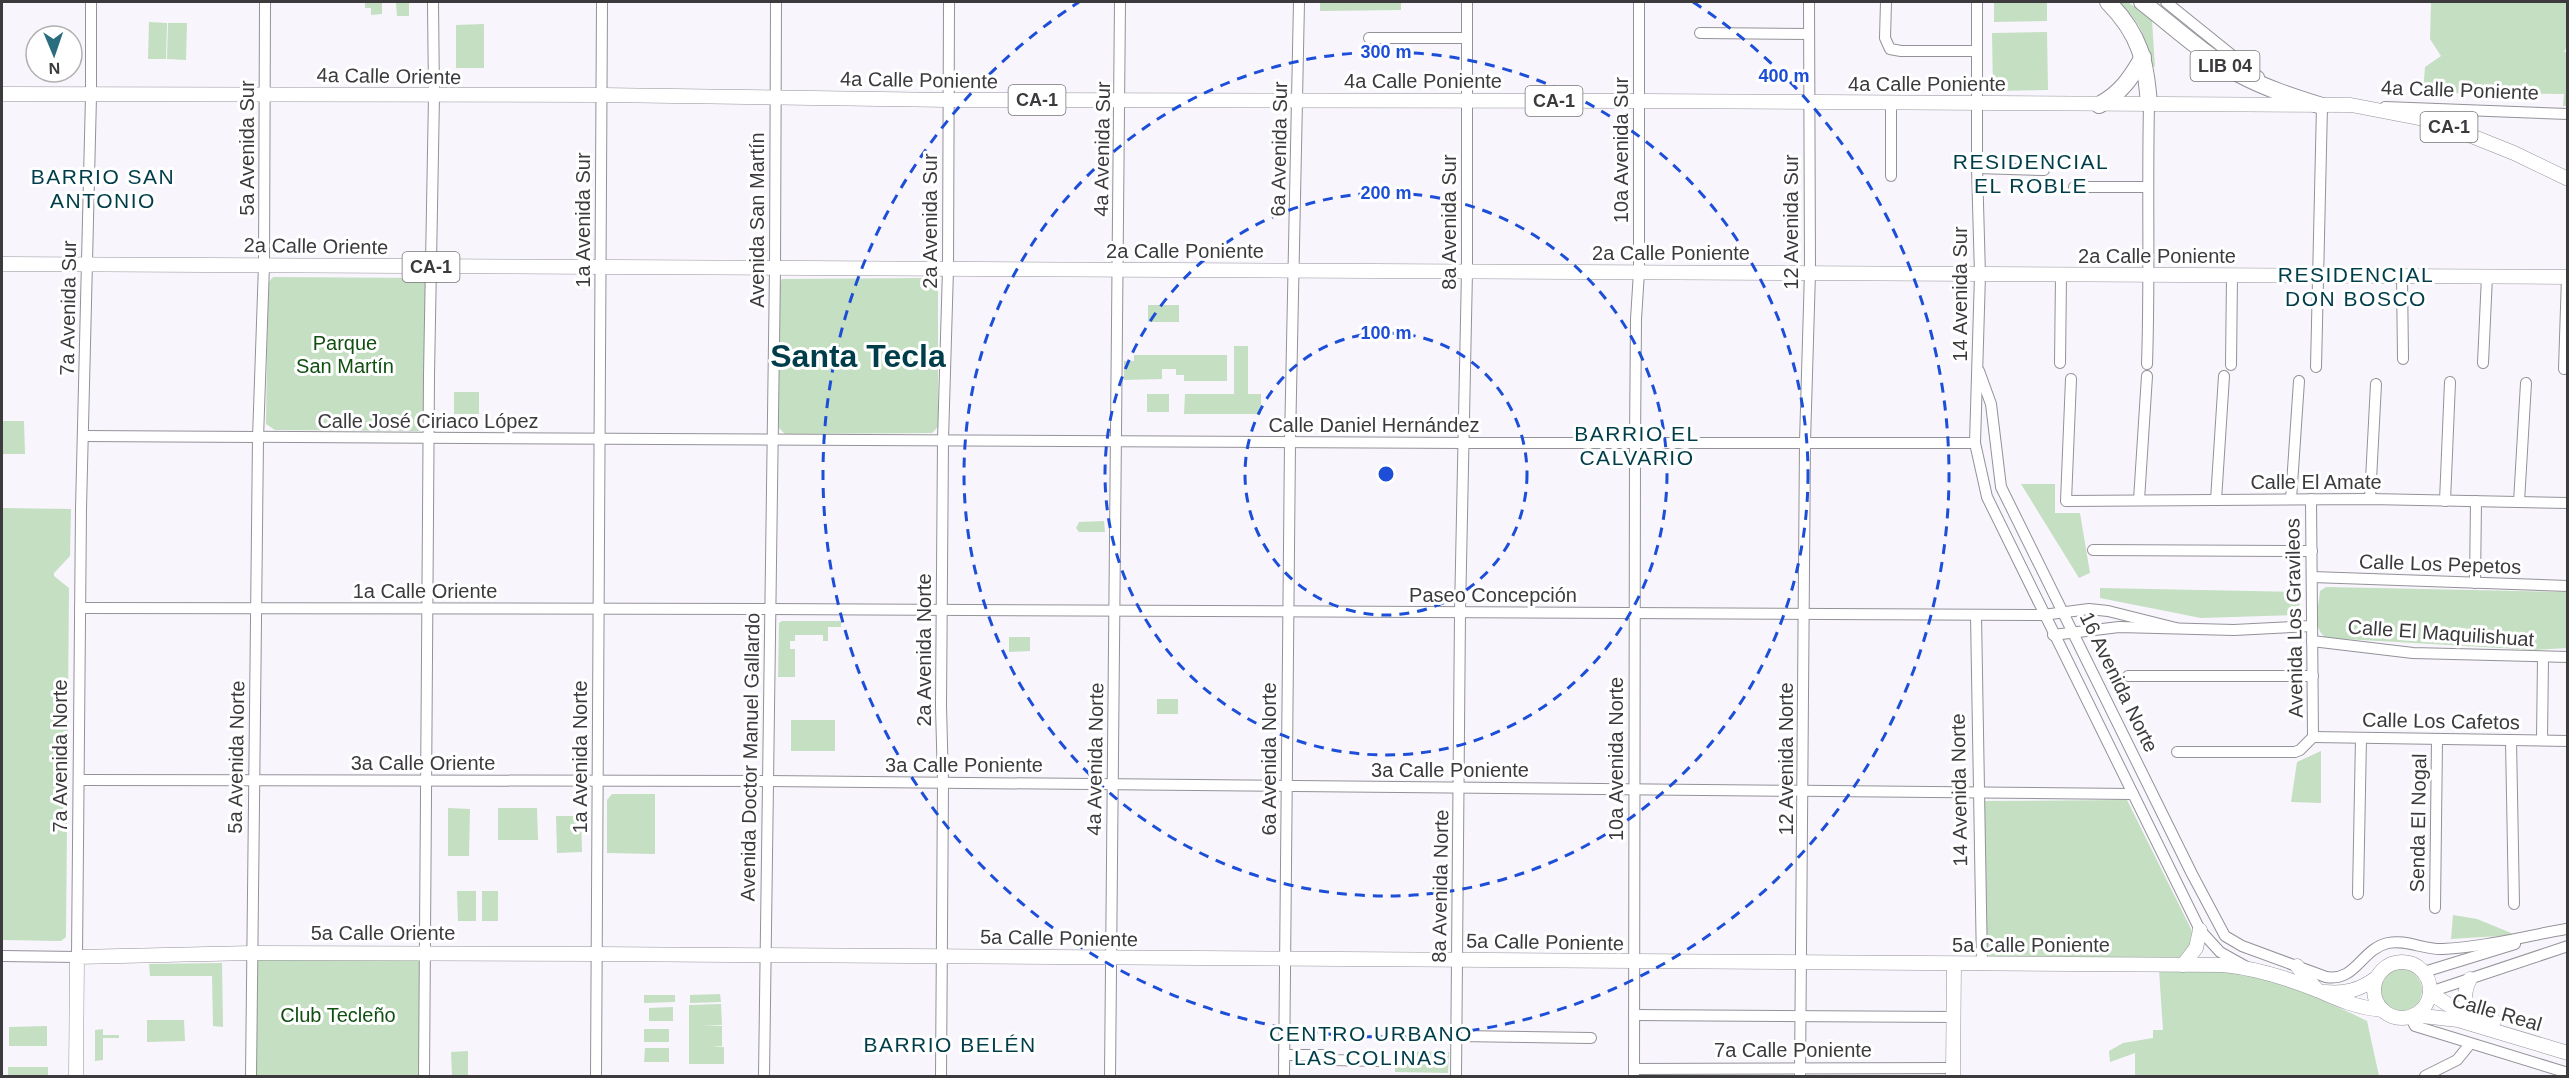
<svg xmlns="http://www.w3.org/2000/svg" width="2569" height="1078" viewBox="0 0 2569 1078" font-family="Helvetica,sans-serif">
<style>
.green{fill:#c4dfc1}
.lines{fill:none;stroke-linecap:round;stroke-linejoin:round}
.minor-casing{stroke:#949299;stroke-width:12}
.major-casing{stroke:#949299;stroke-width:15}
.highway-casing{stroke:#949299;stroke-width:18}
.minor{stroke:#fff;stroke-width:10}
.major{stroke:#fff;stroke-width:14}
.highway{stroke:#fff;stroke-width:16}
.ring{fill:none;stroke:#1d4ed8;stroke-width:3;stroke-dasharray:10 8}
.labels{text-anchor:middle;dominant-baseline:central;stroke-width:6;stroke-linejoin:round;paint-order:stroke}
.shield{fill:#fff;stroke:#767577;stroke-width:1.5}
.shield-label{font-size:18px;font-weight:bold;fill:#3c3a3d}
.street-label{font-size:20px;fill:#3c3a3d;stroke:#fff}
.park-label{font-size:20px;fill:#104f0f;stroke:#fff}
.neighbourhood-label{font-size:21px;letter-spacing:1.5px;fill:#003d4a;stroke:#fff}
.town-label{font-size:32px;font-weight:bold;fill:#003d4a;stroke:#fff}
.centre{fill:#1d4ed8;stroke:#fff;stroke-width:3}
.ring-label{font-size:18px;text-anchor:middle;font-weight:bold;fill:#1d4ed8;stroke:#fff;stroke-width:6;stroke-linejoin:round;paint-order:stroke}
</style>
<rect width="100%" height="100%" fill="#f8f5fd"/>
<!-- green -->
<g class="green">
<path d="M365 2H409V16H397L396 3H382V14L371 15V8H365Z"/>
<path d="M1320 2H1401V10L1320 11Z"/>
<path d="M1994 2H2047V21L1994 22Z"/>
<path d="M2117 2H2128L2152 20 2155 67 2150 64C2146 36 2140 20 2117 2Z"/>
<path d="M2431 2H2567V46L2564 52H2567V106H2563L2564 94 2423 93 2425 67 2441 56 2430 39Z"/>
<path d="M149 22 167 23 166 59H148Z"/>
<path d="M168 23H187L186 60 167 59Z"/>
<path d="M484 24V68H456V25Z"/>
<path d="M2047 32 2048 90 1993 91 1992 33Z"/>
<path d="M273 277 420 278 425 283V426L419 431 275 430 266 424 268 283Z"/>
<path d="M928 278 938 286V427L932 433 785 434 779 428V285L782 279Z"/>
<rect x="1148" y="305" width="31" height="17"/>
<path d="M1234 346H1248V394H1261V414H1184L1185 394H1234Z"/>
<path d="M1134 355H1227V381H1184V375H1176V369H1162V379L1124 380V361H1134Z"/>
<rect x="454" y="392" width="25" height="22"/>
<rect x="1147" y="394" width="22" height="18"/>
<path d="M24 421 25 454H3L2 421Z"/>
<path d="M2021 484H2055V513H2080L2090 573 2079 578Z"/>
<path d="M2 508 71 509 70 556 54 573V576L69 588 66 937 61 941 2 940Z"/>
<path d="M1104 521 1105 532H1079L1076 528 1079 522Z"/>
<path d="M2326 587 2567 592V648L2535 650 2327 638C2311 630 2319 606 2320 591Z"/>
<path d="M2100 588 2299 592 2300 615 2201 618 2100 598Z"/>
<path d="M782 621H841V627H828V641H823V635H795V641H790V649H795V677H778L779 623Z"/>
<path d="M1009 637H1030V651L1009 652Z"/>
<rect x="1157" y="699" width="21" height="15"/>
<rect x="791" y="720" width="44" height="31"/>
<path d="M2321 751V803L2291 802 2297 762Z"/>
<path d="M612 794H655V854L607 853V800Z"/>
<path d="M2127 800 2192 931 2189 946 2179 958 1985 956V801Z"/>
<path d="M448 808 470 809 469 856H448Z"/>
<path d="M498 808H537L538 840H498Z"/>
<path d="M556 816H581L582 852 557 853Z"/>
<path d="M457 891H476V921H458Z"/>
<rect x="482" y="891" width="16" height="30"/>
<path d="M2453 915 2477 919 2516 935 2451 939Z"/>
<path d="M414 954 422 966 420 1076H254L255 964 263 956Z"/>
<path d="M222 963 223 1027 213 1026 212 976H150L149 964Z"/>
<circle cx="2401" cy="990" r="21"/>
<path d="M2159 970C2179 970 2199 969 2219 971 2272 976 2320 998 2367 1021L2379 1076H2135V1053L2110 1062 2109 1051 2123 1043 2153 1038V1030H2163Z"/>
<path d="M720 994 721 1002 690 1003V995Z"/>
<path d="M644 995H675V1002L644 1003Z"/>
<path d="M721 1004 722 1025 702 1026H722V1046H712L724 1047V1064H689V1005Z"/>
<path d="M673 1007V1021H649V1008Z"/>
<path d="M147 1020H184L185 1041 147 1042Z"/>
<path d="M47 1026V1046H9V1027Z"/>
<path d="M103 1029V1035H119V1038H103V1060L95 1061V1030Z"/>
<rect x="644" y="1029" width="25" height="13"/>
<path d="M645 1048H669V1062H644Z"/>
<path d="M468 1051V1076H452L451 1052Z"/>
<path d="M1395 1051 1449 1052 1448 1073 1395 1072Z"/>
<rect x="8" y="1067" width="40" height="9"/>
</g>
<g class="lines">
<!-- minor casing -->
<g class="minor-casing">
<g id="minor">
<path d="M1886 2 1885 38 1890 49 1901 51H1977"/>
<path d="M1977 2V168L1980 275 1975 443 1987 497 2200 930 2220 952 2245 966"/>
<path d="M2166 2 2259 77"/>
<path d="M1700 33 1808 34"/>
<path d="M1369 38H1467"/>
<path d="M1891 104V176"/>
<path d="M2385 107 2568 114"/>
<path d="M1977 168 2044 170"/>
<path d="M2074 187H2147"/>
<path d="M2402 276 2403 359"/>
<path d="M2060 363 2061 276"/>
<path d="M2483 363 2487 276"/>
<path d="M2147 364C2150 278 2147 192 2149 105"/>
<path d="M2231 365 2232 275"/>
<path d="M2316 367 2322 106"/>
<path d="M2564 369 2567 277"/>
<path d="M1979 371 1991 404 2001 487 2192 874 2225 936 2242 946 2326 977C2356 982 2361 949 2388 943 2406 939 2424 950 2443 949 2484 947 2526 936 2566 929"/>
<path d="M2071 379 2066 501 2370 499 2568 503"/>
<path d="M83 436 1464 443H1975"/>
<path d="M2291 499 2299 381"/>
<path d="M2311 499 2313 737"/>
<path d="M2370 499 2376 384"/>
<path d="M2139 500 2147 376"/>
<path d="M2216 500 2224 376"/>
<path d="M2445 501 2450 382"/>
<path d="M2519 502 2526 383"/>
<path d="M2093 550 2312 551"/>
<path d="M2312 577 2568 586"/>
<path d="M2475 583 2476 501"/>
<path d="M80 608 770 609 2043 615 2089 609 2108 611 2176 628"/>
<path d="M1976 615 1982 965"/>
<path d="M2053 635 2119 627 2234 630 2312 626"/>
<path d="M2312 641 2413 653 2568 657"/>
<path d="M2128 676H2313"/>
<path d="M2313 737 2568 741"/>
<path d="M2511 740 2514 904"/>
<path d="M2542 740 2543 658"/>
<path d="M2177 752H2295L2300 750 2313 737"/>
<path d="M79 780 768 781 2133 794"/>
<path d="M2358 894 2361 738"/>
<path d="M2435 908 2437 739"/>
<path d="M2 956 77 957 81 509 91 96V2"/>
<path d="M2424 972 2515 944"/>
<path d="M2430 992 2568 946"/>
<path d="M1634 1015 1954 1017"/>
<path d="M2410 1016 2415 1026 2568 1073"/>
<path d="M1457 1036 1591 1038"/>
<path d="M1284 1055H1325L1331 1060 1380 1061"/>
<path d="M1634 1069 1953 1068"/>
<path d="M251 1076 258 438 264 265 265 2"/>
<path d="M424 1076 429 375 434 96 433 2"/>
<path d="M596 1076 602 2"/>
<path d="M764 1076 775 269 776 2"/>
<path d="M941 1076 943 783 941 706 943 440 948 269 949 2"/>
<path d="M1110 1076 1120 2"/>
<path d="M1284 1076 1290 442 1299 2"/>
<path d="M1456 1076 1460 613 1467 271V2"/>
<path d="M1634 1076 1635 442 1636 319 1639 272V2"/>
<path d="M1800 1076 1805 442 1810 272 1809 2"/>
<path d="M2425 1076 2457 1060 2470 1044"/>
</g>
</g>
<!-- major casing -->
<g class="major-casing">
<g id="major">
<path d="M2 94 602 95 948 100 1639 101 2351 105 2434 121 2514 153 2568 179"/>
<path d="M2 264 2568 277"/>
<circle cx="2402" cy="990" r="28"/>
<path d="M2183 965 2196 948 2200 930"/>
<path d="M2297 966 2317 990"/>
<path d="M2470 979C2463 993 2463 1004 2476 1013"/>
<path d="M2325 992C2345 994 2360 990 2376 978"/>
<path d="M2430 993 2452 1007 2494 1021"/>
<path d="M2414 1015 2458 1020 2568 1053"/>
<path d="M76 1076 77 957 252 953 597 954 2223 965C2254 968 2287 978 2317 990 2339 1000 2358 1008 2383 1010"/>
<path d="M1953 1076 1954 964"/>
</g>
</g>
<!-- highway casing -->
<g class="highway-casing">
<g id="highway">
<path d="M2108 2C2140 34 2146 61 2149 105"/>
<path d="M2142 2C2173 26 2204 55 2239 74 2265 88 2293 97 2322 106"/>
<path d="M2099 105C2121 93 2131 78 2143 57"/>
</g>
</g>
<!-- minor -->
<use href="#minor" class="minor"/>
<!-- major -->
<use href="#major" class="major"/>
<!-- highway -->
<use href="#highway" class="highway"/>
</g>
<!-- distance rings -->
<g class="ring">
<circle cx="1386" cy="474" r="141"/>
<circle cx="1386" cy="474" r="281"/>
<circle cx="1386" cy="474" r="422"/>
<path d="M1693 2A563 563 0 1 1 1079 2"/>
</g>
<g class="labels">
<!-- shield labels -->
<g class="shield">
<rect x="2190.5" y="51" width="69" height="30" rx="4.5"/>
<rect x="1008.5" y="85" width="57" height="30" rx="4.5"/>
<rect x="1525.5" y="86" width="57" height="30" rx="4.5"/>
<rect x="2420.5" y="112" width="57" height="30" rx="4.5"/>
<rect x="402.5" y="252" width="57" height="30" rx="4.5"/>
</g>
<g class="shield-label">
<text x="2225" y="66">LIB 04</text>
<text x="1037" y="100">CA-1</text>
<text x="1554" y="101">CA-1</text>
<text x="2449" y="127">CA-1</text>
<text x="431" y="267">CA-1</text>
</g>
<!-- street labels -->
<g class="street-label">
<text transform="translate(389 76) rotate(1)">4a Calle Oriente</text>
<text transform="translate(919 80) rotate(1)">4a Calle Poniente</text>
<text x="1423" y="81">4a Calle Poniente</text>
<text x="1927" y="84">4a Calle Poniente</text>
<text transform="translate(2460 90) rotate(2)">4a Calle Poniente</text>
<text transform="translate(247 148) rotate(-90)">5a Avenida Sur</text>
<text transform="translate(1102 149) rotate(-89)">4a Avenida Sur</text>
<text transform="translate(1279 149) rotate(-89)">6a Avenida Sur</text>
<text transform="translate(1621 150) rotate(-90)">10a Avenida Sur</text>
<text transform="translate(583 220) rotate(-90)">1a Avenida Sur</text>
<text transform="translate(757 220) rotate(-90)">Avenida San Martín</text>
<text transform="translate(930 221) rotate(-90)">2a Avenida Sur</text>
<text transform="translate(1449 222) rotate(-90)">8a Avenida Sur</text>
<text transform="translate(1791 222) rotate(-90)">12 Avenida Sur</text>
<text transform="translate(316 246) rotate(1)">2a Calle Oriente</text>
<text x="1185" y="251">2a Calle Poniente</text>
<text x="1671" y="253">2a Calle Poniente</text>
<text x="2157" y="256">2a Calle Poniente</text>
<text transform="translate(1960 294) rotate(-90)">14 Avenida Sur</text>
<text transform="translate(68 308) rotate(-89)">7a Avenida Sur</text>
<text x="428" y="421">Calle José Ciriaco López</text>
<text x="1374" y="425">Calle Daniel Hernández</text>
<text x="2316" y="482">Calle El Amate</text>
<text transform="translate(2440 564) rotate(2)">Calle Los Pepetos</text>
<text x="425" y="591">1a Calle Oriente</text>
<text x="1493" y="595">Paseo Concepción</text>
<text transform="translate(2294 618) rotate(-91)">Avenida Los Gravileos</text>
<text transform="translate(2441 633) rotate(4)">Calle El Maquilishuat</text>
<text transform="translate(924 650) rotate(-90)">2a Avenida Norte</text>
<text transform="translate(2119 682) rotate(64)">16 Avenida Norte</text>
<text transform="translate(2441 721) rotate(1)">Calle Los Cafetos</text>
<text transform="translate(60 756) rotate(-90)">7a Avenida Norte</text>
<text transform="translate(236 757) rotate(-89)">5a Avenida Norte</text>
<text transform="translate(580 757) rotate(-90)">1a Avenida Norte</text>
<text transform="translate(750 757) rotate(-89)">Avenida Doctor Manuel Gallardo</text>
<text transform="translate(1095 759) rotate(-89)">4a Avenida Norte</text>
<text transform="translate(1269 759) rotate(-90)">6a Avenida Norte</text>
<text transform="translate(1616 759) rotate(-90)">10a Avenida Norte</text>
<text transform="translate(1786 759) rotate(-90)">12 Avenida Norte</text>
<text x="423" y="763">3a Calle Oriente</text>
<text x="964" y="765">3a Calle Poniente</text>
<text x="1450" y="770">3a Calle Poniente</text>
<text transform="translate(1959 790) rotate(-91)">14 Avenida Norte</text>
<text transform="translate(2418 823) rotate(-89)">Senda El Nogal</text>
<text transform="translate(1440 886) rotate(-89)">8a Avenida Norte</text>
<text x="383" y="933">5a Calle Oriente</text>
<text transform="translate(1059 938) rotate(1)">5a Calle Poniente</text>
<text transform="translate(1545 942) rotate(1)">5a Calle Poniente</text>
<text x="2031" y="945">5a Calle Poniente</text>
<text transform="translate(2497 1012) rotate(16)">Calle Real</text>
<text x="1793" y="1050">7a Calle Poniente</text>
</g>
<!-- park labels -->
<g class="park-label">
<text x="345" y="343">Parque<tspan x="345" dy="23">San Martín</tspan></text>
<text x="338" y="1015">Club Tecleño</text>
</g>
<!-- neighbourhood labels -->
<g class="neighbourhood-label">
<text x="2031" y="161">RESIDENCIAL<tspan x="2031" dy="24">EL ROBLE</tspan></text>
<text x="103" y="176">BARRIO SAN<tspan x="103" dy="24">ANTONIO</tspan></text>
<text x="2356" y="274">RESIDENCIAL<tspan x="2356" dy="24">DON BOSCO</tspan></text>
<text x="1637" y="433">BARRIO EL<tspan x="1637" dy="24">CALVARIO</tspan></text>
<text x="1371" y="1033">CENTRO URBANO<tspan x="1371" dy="24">LAS COLINAS</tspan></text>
<text x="950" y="1044">BARRIO BELÉN</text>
</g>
<!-- town labels -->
<g class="town-label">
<text x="858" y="356">Santa Tecla</text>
</g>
</g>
<circle cx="1386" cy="474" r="9" class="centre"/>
<g class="ring-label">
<text x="1386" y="58">300 m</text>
<text x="1784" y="82">400 m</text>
<text x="1386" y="199">200 m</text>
<text x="1386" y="339">100 m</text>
</g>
<!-- border -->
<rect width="2569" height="1078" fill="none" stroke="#3c3a3d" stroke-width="6"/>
<!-- north arrow -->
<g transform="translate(54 54) rotate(178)"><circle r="28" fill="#ffffff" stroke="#b1b0b1" stroke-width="1.5"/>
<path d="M0-4.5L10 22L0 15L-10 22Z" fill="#296d7e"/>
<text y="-9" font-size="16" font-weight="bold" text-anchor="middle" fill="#3c3a3d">N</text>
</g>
</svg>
